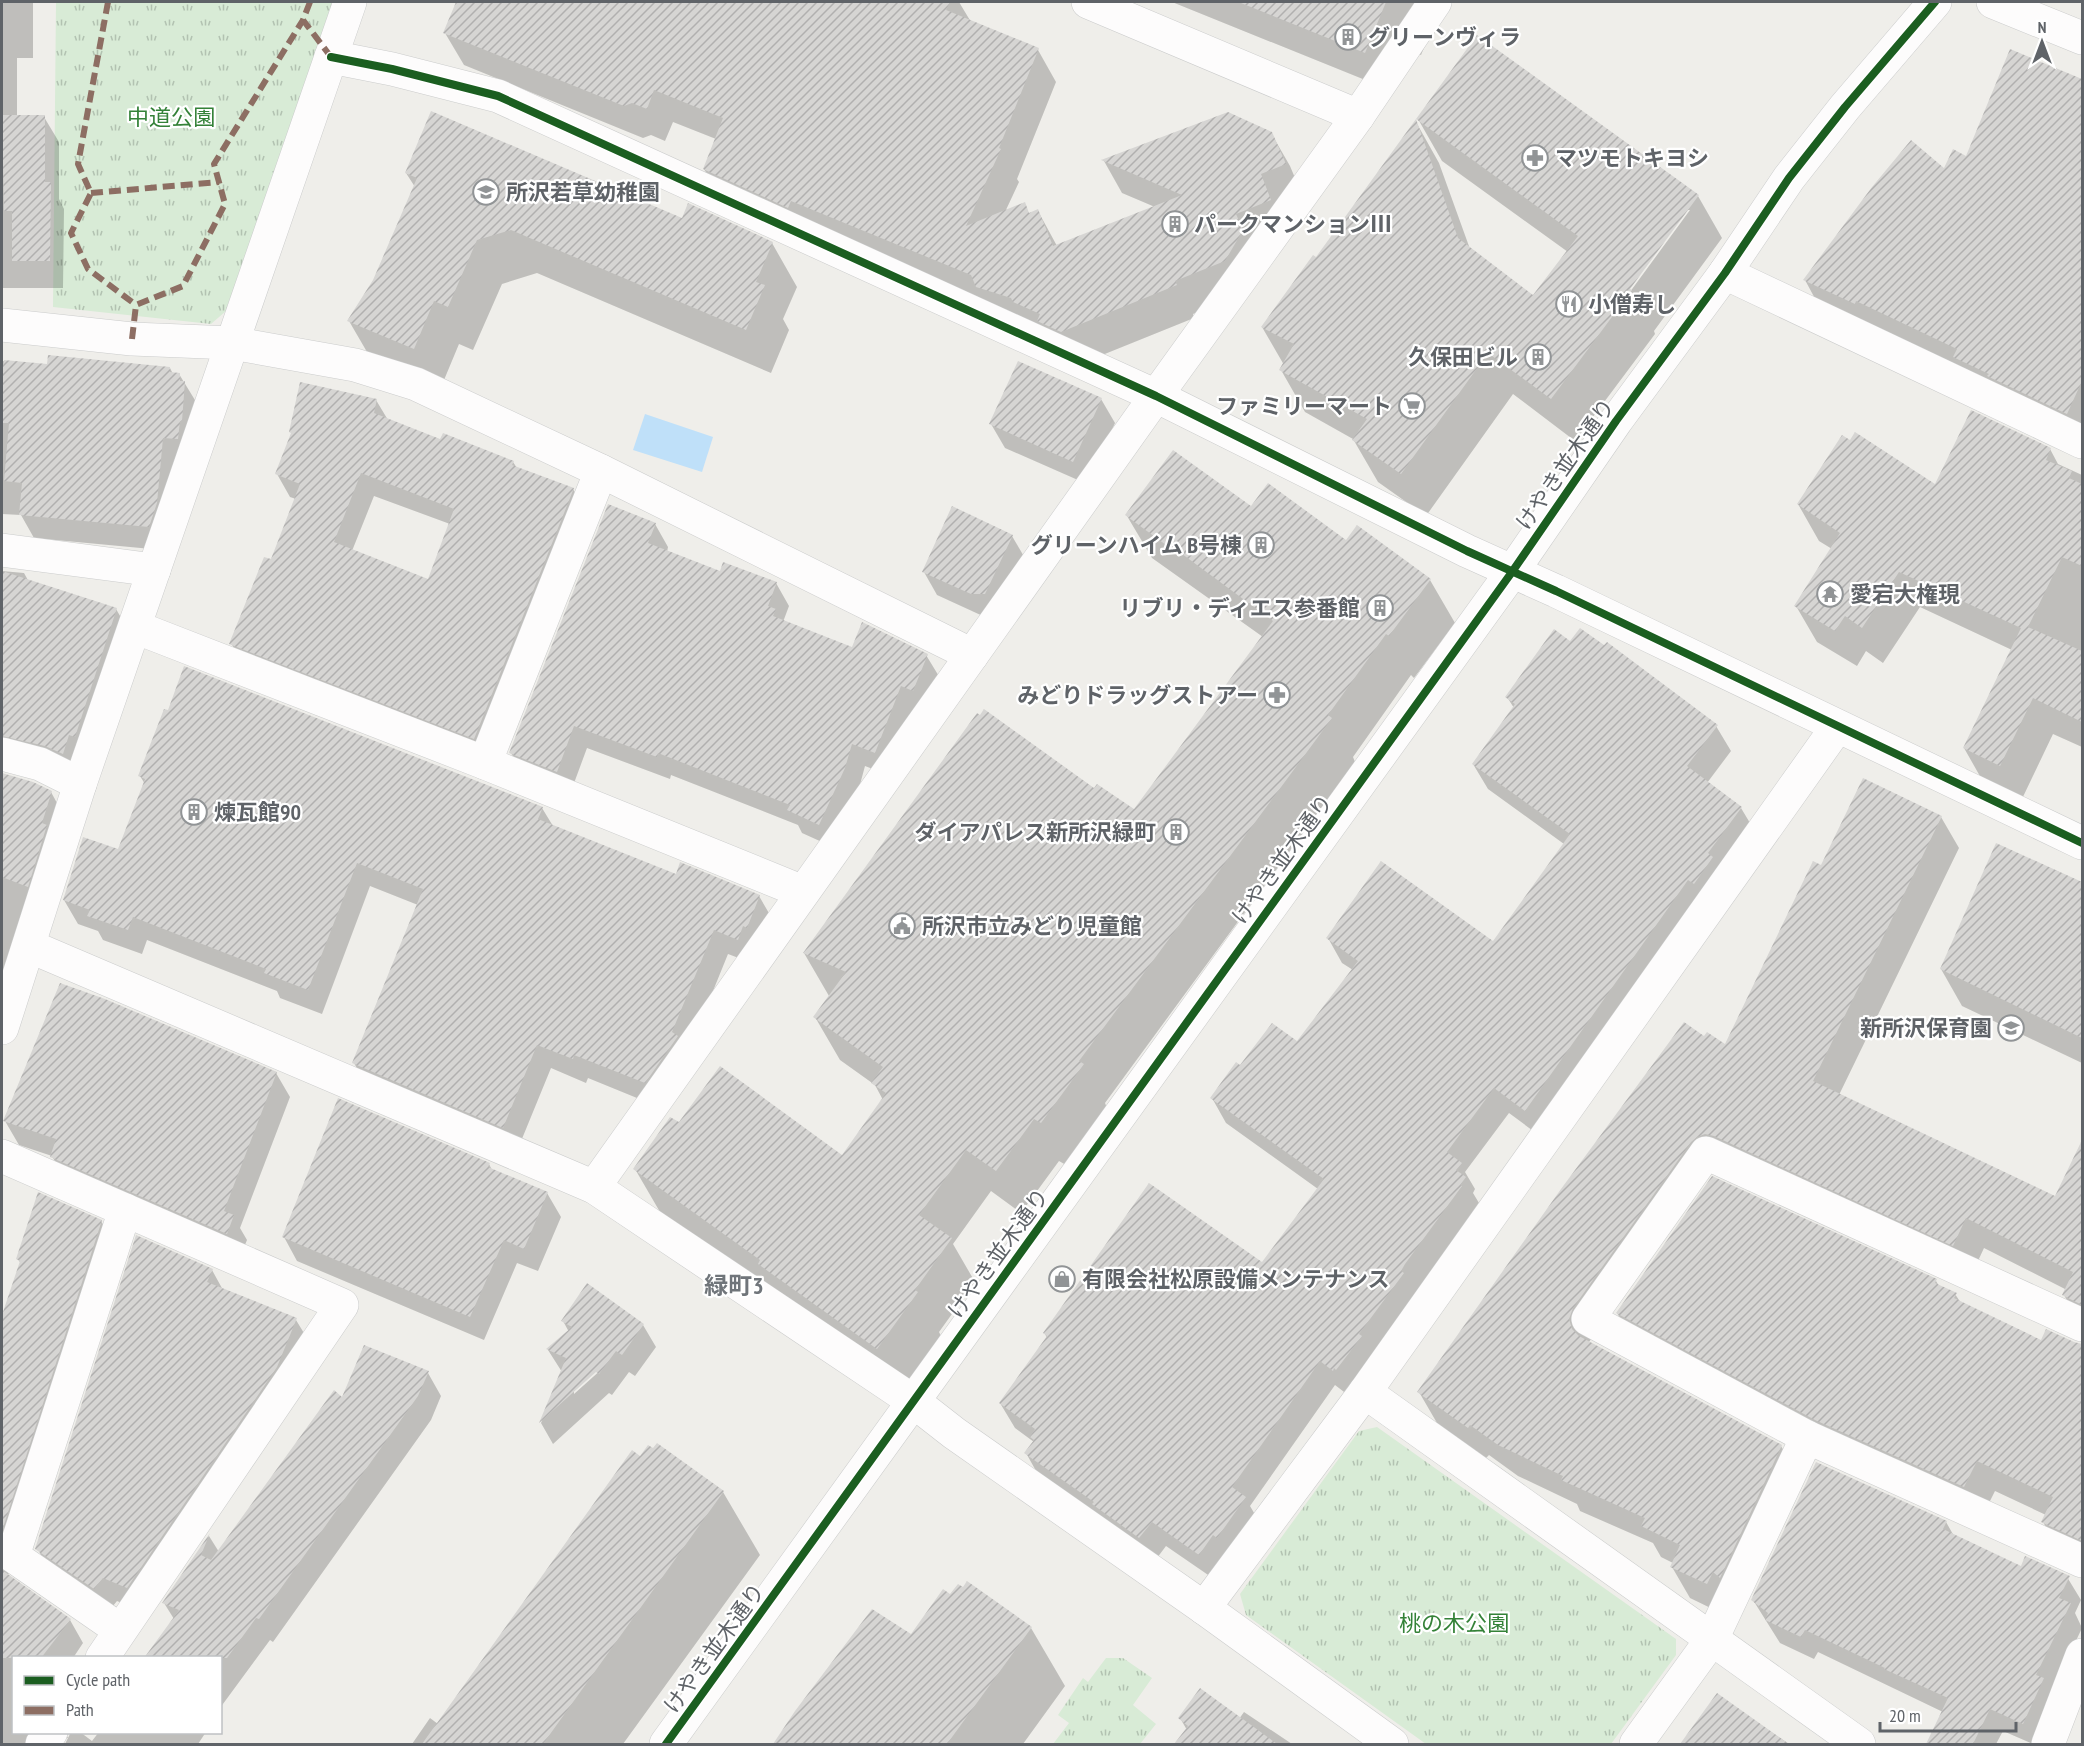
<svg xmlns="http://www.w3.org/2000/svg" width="2084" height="1746" viewBox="0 0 2084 1746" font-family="'PT Sans Narrow','Noto Sans JP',sans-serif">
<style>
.park{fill:url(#park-tufts)}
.water{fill:#bfe0f9}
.shadow{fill:#0003;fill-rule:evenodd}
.building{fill:url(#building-hatch);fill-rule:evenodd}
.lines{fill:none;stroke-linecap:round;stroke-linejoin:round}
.minor-casing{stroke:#cbcccc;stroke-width:34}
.tertiary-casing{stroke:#cbcccc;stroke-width:34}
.minor{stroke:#fdfcfc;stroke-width:33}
.tertiary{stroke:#fdfcfc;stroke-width:33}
.quiet{stroke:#8d6e63;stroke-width:6;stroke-dasharray:12 6;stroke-linecap:butt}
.cycleway-casing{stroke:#fff;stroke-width:11}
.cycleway{stroke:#1b5e20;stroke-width:8}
.labels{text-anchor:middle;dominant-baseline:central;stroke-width:4.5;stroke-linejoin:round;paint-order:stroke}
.poi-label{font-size:22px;font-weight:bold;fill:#5f6368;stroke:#fff;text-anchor:start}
.park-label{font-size:22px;fill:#348238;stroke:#fff}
.street-label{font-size:22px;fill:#5f6368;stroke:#fff}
.neighbourhood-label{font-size:24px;font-weight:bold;fill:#70757a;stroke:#fff}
</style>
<defs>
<pattern id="park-tufts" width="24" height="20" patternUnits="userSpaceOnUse" patternTransform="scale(1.5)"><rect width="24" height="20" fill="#d8ebd6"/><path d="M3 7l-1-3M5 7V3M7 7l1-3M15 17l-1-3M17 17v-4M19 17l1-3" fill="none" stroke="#b2c2b1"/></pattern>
<pattern id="building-hatch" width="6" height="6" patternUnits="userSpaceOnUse" patternTransform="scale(1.5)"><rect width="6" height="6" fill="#d6d5d3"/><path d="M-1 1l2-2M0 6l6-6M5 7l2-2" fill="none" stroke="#b1b0af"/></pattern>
</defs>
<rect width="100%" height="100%" fill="#efeeea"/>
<!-- park -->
<g class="park">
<path d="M56 2H333L226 311 211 324 53 307Z"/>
<path d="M1377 1427 1676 1639V1655L1611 1744H1426L1246 1615 1240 1594 1359 1431Z"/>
<path d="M1106 1658H1123L1152 1678 1133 1705 1156 1724 1140 1744H1053L1069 1723 1058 1715 1083 1678 1088 1682Z"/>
</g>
<!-- water -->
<path class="water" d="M645 414 713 437 702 472 633 450Z"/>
<!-- shadow -->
<g class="shadow">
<path d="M2 2H68L33 3V58H17V116L44 117 59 142V199L64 209 63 288H2Z"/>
<path d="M457 2H959L971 22 1038 50 1056 82 1017 179 1019 182 1005 212 1030 214 1038 211 1057 246 1155 207 1122 193 1104 161 1271 133 1290 166 1303 197 1243 294 1193 314 1194 318 1080 364 723 201 704 169 716 139 673 122 665 141 651 135 643 138 464 65 445 33Z"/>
<path d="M1172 2H1443L1421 55 1402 47 1385 88Z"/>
<path d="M2011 51 2082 80V437L1819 306 1805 280 1945 170 1967 158Z"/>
<path d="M1418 119 1698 196 1722 238 1654 331 1655 334 1575 441 1513 394 1426 516 1378 482 1353 439 1305 412 1281 370 1284 365 1262 327 1316 259 1416 122 1439 163 1470 249 1534 297 1568 252 1442 161ZM1686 210H1690L1627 296 1624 294Z"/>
<path d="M406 173 683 220 772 243 797 287 783 319 789 330 771 373 537 273 502 284 473 350 459 344 439 392 374 364 349 321 374 281 415 187Z"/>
<path d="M2 361 48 365 170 368 173 374H179L198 405 162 550 34 538 21 515 2 514Z"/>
<path d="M1101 399 1115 423 1087 484 1005 448 991 424Z"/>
<path d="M376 400 388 420 441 441 513 462 517 468 573 489 586 512 488 761 245 667 231 643 271 561 296 499 290 497 277 474 292 435 291 432ZM374 496 450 524 429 581 352 551Z"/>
<path d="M2050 449 2058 464 2082 475V747L2053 734 2021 801 1985 785 1964 748 2012 650 1920 607 1883 663 1866 651 1857 666 1817 642 1796 606 1832 549 1819 541 1798 504 1935 486Z"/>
<path d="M953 508 1012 536 1026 560 985 617 937 595 924 572Z"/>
<path d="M1251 508 1346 542 1430 580 1455 623 1414 678 1411 675 1353 757 1355 762 1105 1103 1107 1108 1066 1165 1059 1161 1021 1213 991 1191 953 1244 975 1282 939 1332 941 1336 902 1391 660 1212 635 1169 679 1124 843 1157 883 1100 875 1085 840 1060 815 1017 829 996 804 953 1095 790 1135 811 1263 637 1152 558 1127 516Z"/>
<path d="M655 524 668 547 667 552 720 573 776 583 789 606 783 622 853 649 926 655 940 678 926 713 914 708 888 775 865 766 858 792 833 847 802 833 798 825 671 775 670 779 587 748 570 794 524 776 511 753Z"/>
<path d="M2 571 24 573 29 582 116 609 130 633 76 777 2 765Z"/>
<path d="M1570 643 1716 726 1731 751 1707 783 1741 808 1756 833 1540 1136 1509 1113 1465 1172 1475 1189 1473 1193 1479 1203 1348 1395 1335 1385 1250 1506 1260 1523 1214 1579 1166 1546 1154 1562 1040 1478 1026 1453 1034 1442 1015 1428 1000 1403 1047 1338 1045 1334 1262 1264 1318 1189 1226 1123 1212 1098 1241 1067 1297 1043 1353 970 1342 963 1328 938 1493 943 1564 844 1488 789 1473 764 1514 708 1507 697Z"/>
<path d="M2 775 33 783 51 792 64 816 2 1011Z"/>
<path d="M140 776 542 808 553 826 676 876 759 896 773 920 752 963 728 954 687 1055 659 1107 588 1078 586 1083 551 1068 517 1151 368 1088 354 1063 418 905 370 886 322 1014 280 998 277 991 147 940 142 954 103 940 98 931 78 924 64 900 119 851 145 784Z"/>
<path d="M1941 817 1959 848 1839 1095 2056 1198 2082 1143V1327L2064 1295 2065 1289 1984 1248 1971 1276 1733 1167 1708 1173 1589 1342 1781 1446 1799 1477 1725 1615 1690 1598 1672 1567 1673 1563 1661 1557 1653 1543 1580 1511 1577 1504 1518 1476 1489 1455 1486 1458 1437 1423 1419 1392 1704 1038 1725 1046 1822 867Z"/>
<path d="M2053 869 2082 883V1063L1962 1006 1941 969Z"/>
<path d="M276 1073 290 1097 240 1228 247 1240 240 1257 65 1180 52 1156 19 1145 5 1121Z"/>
<path d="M489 1164 492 1170 547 1193 561 1217 538 1271 517 1263 484 1340 297 1261 284 1237Z"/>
<path d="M101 1221 115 1245 8 1575 70 1620 83 1643 73 1658H14V1732H65L68 1738H57L51 1744H2V1319L21 1264 18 1259Z"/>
<path d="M212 1270 223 1290 296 1320 310 1343 141 1611 117 1601 108 1612 51 1572 37 1548Z"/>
<path d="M1936 1281 1939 1286 1955 1294 1961 1303 2042 1342 2082 1345V1563L2061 1553 2043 1522 2046 1515 1995 1491 1982 1517 1635 1344 1617 1313Z"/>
<path d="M563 1321 643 1325 656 1347 635 1376 629 1372 612 1395 609 1393 553 1444 541 1423 562 1372 548 1350 569 1332ZM601 1366 603 1368 574 1394V1390Z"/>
<path d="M428 1373 441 1396 431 1420 273 1642 270 1640 220 1708V1658L174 1619 164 1603 209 1536 219 1552 343 1399Z"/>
<path d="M657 1445 723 1492 760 1555 623 1744H412L430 1718 438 1724 641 1458 654 1450Z"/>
<path d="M1946 1522 1954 1536 2021 1568 2067 1577 2081 1600 2075 1613 2082 1628 2051 1694 2033 1744 2003 1731 1996 1744H1927L1943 1712 1818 1652 1814 1659 1780 1643 1753 1600Z"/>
<path d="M951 1596 1031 1628 1065 1686 1023 1744H775L796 1711 911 1636Z"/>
<path d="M1717 1695 1789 1744H1685V1739Z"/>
<path d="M1244 1712 1292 1744H1176L1187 1730 1180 1718 1239 1719Z"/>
<path d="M71 1732H80L92 1741 99 1732H206L198 1744H65Z"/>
</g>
<!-- building -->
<g class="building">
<path d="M456 2H950L946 10 1039 48 999 148 1001 149 966 226 1025 202 1029 213 1038 209 1053 246 1182 195 1101 160 1228 112 1272 132 1286 164 1261 174 1271 200 1236 214 1243 230 1225 261 1175 281 1177 285 1061 332 1037 321 1040 314 1013 302 1011 298 976 287 971 275 791 201 788 208 703 169 723 118 654 90 647 109 632 103 624 106 443 33Z"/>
<path d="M1242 2H1386L1365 53 1241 3Z"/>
<path d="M1477 35 1699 195 1630 289 1632 290 1551 399 1488 353 1401 474 1352 440 1367 419 1279 370 1294 344 1261 327 1313 255 1316 257 1416 119 1458 238 1533 295 1578 236 1416 119Z"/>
<path d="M2010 49 2082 79V381L2067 414 1987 376 1989 374 1953 357 1957 349 1856 301 1855 304 1803 280 1872 187 1911 140 1944 168 1953 149 1966 156Z"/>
<path d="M431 111 682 218 688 203 773 242 756 282 765 285 746 330 511 230 477 240 448 307 434 301 414 349 347 321 373 280 417 178 405 173Z"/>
<path d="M2 115H45V182H51L50 261H12V211H4Z"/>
<path d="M48 355 170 367V372L180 373V381H185L182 421H180L178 439 163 438 157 503 149 527 19 515 22 483 4 481 9 423H2V367H3L4 360 47 364Z"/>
<path d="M1018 361 1102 398 1073 462 989 424Z"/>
<path d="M300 382 377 399 374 413 440 439 443 433 514 461 512 465 574 488 474 739 229 644 264 557 271 559 300 484 275 474 291 433 289 432ZM361 473 454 509 428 579 334 542Z"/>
<path d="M1971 410 2051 448 2046 460 2072 471 2069 478 2082 484V566L2062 557 2028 627 2082 651V722L2033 698 2000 766 1963 748 2021 628 1899 572 1862 628 1845 616 1835 631 1794 606 1840 533 1797 504 1842 435 1850 440 1855 432 1935 484Z"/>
<path d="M1173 450 1251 506 1268 483 1346 540 1357 525 1431 579 1389 636 1386 634 1328 715 1332 718 1079 1061 1084 1064 1041 1123 1034 1119 996 1171 966 1150 919 1215 952 1238 915 1290 918 1292 877 1349 758 1264 760 1260 633 1169 670 1117 679 1122 720 1066 842 1155 886 1093 871 1083 883 1067 813 1017 846 972 803 953 977 713 980 715 984 709 1094 788 1097 784 1134 809 1273 621 1178 551 1177 553 1125 515Z"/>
<path d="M608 504 656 523 648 543 720 571 723 562 777 582 768 606 776 609 773 616 852 647 862 622 928 654 913 691 901 686 875 753 852 744 845 768 819 825 787 810 790 805 658 753 657 757 574 726 557 772 509 753Z"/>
<path d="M952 506 1013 535 985 594H971L922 572Z"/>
<path d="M2 571 117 608 75 737 69 735 63 754 45 746 2 736Z"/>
<path d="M1580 628 1604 645 1607 642 1718 725 1687 766 1742 807 1708 853 1713 857 1694 884 1688 880 1525 1111 1494 1088 1447 1152 1462 1163 1456 1170 1466 1177 1460 1185 1462 1186 1405 1264 1401 1271 1404 1273 1359 1334 1362 1336 1336 1370 1334 1368 1333 1371 1320 1361 1232 1487 1246 1497 1217 1538 1213 1535 1199 1555 1152 1522 1139 1538 1092 1504 1094 1502 1024 1453 1034 1440 1030 1437 1035 1429 999 1403 1047 1336 1043 1333 1149 1183 1262 1262 1324 1179 1210 1098 1236 1062 1240 1065 1272 1023 1297 1041 1358 961 1326 938 1381 861 1493 941 1570 834 1472 764 1515 704 1505 697 1554 629 1570 641Z"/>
<path d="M184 666 543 807 538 819 676 874 680 862 760 895 747 928 743 926 738 940 714 930 672 1032 678 1036 645 1083 574 1055 573 1059 537 1045 503 1128 352 1063 423 889 357 863 308 990 264 973 266 969 133 917 128 930 87 916 90 910 63 900 83 837 118 849 145 779 138 776 164 709 168 710Z"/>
<path d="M2 773 33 782 52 791 42 823 47 825 28 887 2 877Z"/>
<path d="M1863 778 1942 816 1813 1081 2055 1196 2082 1140V1305L2062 1295 2073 1272 1966 1218 1953 1246 1714 1136 1705 1134 1697 1137 1691 1142 1573 1308 1569 1319 1572 1329 1579 1336 1782 1445 1720 1578 1713 1572 1707 1584 1670 1567 1680 1545 1641 1526 1645 1518 1561 1480 1563 1476 1498 1445 1470 1425 1468 1428 1417 1392 1561 1189 1684 1022 1704 1036 1707 1032 1725 1044 1813 861 1821 865Z"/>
<path d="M1996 843 2082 882V1038L1940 969Z"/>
<path d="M60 983 105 999 277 1072 224 1211 234 1215 227 1234 50 1157 56 1139 3 1121Z"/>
<path d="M338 1098 490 1163 488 1167 548 1192 524 1249 504 1240 470 1317 282 1237Z"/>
<path d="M1712 1176 1937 1279 1935 1283 1957 1293 1954 1298 2041 1340 2046 1329 2074 1342 2082 1344V1541L2041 1522 2053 1497 1977 1461 1964 1487 1815 1420 1616 1313Z"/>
<path d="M38 1192 102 1220 2 1531V1315L20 1261 16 1259Z"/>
<path d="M136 1235 213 1269 207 1282 297 1318 277 1367 127 1588 103 1578 94 1589 35 1549Z"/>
<path d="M587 1283 644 1324 622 1355 616 1351 599 1374 596 1372 539 1423 566 1358 546 1349 572 1327 561 1321Z"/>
<path d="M364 1345 429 1371 418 1396 259 1619 256 1618 227 1658H144L179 1610 162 1603 210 1533 201 1555 211 1560 334 1390 342 1397Z"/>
<path d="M657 1443 724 1491 543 1744H422L632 1450 640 1456 648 1445 653 1448Z"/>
<path d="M1816 1462 1947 1521 1943 1529 2021 1566 2025 1556 2070 1576 2059 1598 2071 1603 2036 1675 2044 1678 2023 1724 1990 1709 1973 1744H1926L1948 1698 1884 1669 1885 1668 1805 1630 1801 1637 1765 1620 1768 1613 1751 1600Z"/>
<path d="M2 1570 71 1619 41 1658H2Z"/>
<path d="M967 1581 1032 1627 947 1744H773L795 1711 872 1609 911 1634 943 1589 950 1594 958 1584 963 1587Z"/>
<path d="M1200 1688 1277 1744H1174L1188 1726 1178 1718Z"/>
<path d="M1717 1693 1789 1744H1680Z"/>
</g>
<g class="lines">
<!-- minor casing -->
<g class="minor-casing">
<g id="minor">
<path d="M1088 2 1358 116"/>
<path d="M331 57 392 69 498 96 1156 396 1467 551 1556 591 2082 843"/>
<path d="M1725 273 2082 442"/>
<path d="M2 325 132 339 232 343 355 365 416 384 601 471 972 655"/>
<path d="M2 550 154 570"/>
<path d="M135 627 485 763 803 892"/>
<path d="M2 754 40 764 80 784"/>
<path d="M485 763 601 471"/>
<path d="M29 946 594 1187 913 1401 954 1433 1204 1608 1392 1744"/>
<path d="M2 1028 80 784 350 2"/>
<path d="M2 1156 342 1305 102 1658"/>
<path d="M594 1187 1156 396 1358 116 1435 2"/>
<path d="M2082 1325 1706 1153 1588 1319 1807 1437 2082 1561"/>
<path d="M1365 1392 1859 1744"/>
<path d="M1204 1608 1365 1392 1837 727"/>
<path d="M120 1630 13 1556 125 1210"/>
<path d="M42 1744 51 1732"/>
<path d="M1636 1744 1712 1639 1807 1437"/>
<path d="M2048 1744 2082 1655"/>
</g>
</g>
<!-- tertiary casing -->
<g class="tertiary-casing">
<g id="tertiary">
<path d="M1993 2 2082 38"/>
<path d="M666 1744 1512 572 1616 421 1725 273 1789 178 1845 107 1935 2"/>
</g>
</g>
<!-- minor -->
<use href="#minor" class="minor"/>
<!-- tertiary -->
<use href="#tertiary" class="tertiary"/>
<!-- quiet -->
<g class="quiet">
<path d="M108 2 78 164 91 193 71 233 88 269 136 305"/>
<path d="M310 2 303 20 331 57"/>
<path d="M91 193 219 182"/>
<path d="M132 339 136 305 183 286 225 204 214 164 303 20"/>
</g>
<!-- cycleway casing -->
<g class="cycleway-casing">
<g id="cycleway">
<path d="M331 57 392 69 498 96 1156 396 1467 551 1556 591 2082 843"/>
<path d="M666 1744 1512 572 1616 421 1725 273 1789 178 1845 107 1935 2"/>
</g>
</g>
<!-- cycleway -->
<use href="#cycleway" class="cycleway"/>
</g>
<!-- icons -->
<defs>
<g id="building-ring" transform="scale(1.35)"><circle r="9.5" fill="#fff" stroke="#919496" stroke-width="1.5"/><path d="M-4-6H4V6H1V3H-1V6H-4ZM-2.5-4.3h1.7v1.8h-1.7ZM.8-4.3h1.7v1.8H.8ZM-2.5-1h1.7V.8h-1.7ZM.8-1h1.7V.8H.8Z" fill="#919496"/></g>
<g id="pharmacy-ring" transform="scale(1.35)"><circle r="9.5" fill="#fff" stroke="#919496" stroke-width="1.5"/><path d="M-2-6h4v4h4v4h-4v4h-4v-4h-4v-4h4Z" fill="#919496"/></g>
<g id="school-ring" transform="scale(1.35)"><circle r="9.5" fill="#fff" stroke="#919496" stroke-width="1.5"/><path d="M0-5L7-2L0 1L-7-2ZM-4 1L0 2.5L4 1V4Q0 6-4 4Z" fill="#919496"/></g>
<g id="restaurant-ring" transform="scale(1.35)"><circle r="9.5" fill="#fff" stroke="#919496" stroke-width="1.5"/><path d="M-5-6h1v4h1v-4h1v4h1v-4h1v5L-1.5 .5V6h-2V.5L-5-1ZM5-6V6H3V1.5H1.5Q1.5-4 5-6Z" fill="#919496"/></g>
<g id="supermarket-ring" transform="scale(1.35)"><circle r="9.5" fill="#fff" stroke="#919496" stroke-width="1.5"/><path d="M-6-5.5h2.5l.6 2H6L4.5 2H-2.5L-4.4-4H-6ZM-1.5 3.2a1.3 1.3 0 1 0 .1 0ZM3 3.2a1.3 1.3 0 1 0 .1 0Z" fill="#919496"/></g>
<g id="temple-ring" transform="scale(1.35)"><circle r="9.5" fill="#fff" stroke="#919496" stroke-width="1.5"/><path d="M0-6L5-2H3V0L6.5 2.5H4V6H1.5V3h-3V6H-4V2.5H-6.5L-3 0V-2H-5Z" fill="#919496"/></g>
<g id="civic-ring" transform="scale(1.35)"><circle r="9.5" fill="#fff" stroke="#919496" stroke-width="1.5"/><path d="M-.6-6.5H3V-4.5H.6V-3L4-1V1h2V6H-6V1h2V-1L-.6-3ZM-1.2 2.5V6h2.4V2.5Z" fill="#919496"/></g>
<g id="shop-ring" transform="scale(1.35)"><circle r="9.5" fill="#fff" stroke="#919496" stroke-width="1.5"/><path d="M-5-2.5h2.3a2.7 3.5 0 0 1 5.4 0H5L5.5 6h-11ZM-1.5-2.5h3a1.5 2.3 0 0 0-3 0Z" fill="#919496"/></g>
</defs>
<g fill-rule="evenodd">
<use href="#building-ring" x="1348" y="37"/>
<use href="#pharmacy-ring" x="1535" y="158"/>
<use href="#school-ring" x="486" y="192"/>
<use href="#building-ring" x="1175" y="224"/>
<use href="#restaurant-ring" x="1569" y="304"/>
<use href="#building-ring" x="1538" y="357"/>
<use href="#supermarket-ring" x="1412" y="406"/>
<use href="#building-ring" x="1261" y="545"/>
<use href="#temple-ring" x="1830" y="594"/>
<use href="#building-ring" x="1380" y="608"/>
<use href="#pharmacy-ring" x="1277" y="695"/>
<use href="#building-ring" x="194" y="812"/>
<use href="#building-ring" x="1176" y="832"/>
<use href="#civic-ring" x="902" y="926"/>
<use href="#school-ring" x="2011" y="1028"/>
<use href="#shop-ring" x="1062" y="1279"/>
</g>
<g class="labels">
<!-- poi labels -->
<g class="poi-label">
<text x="1368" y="37">グリーンヴィラ</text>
<text x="1555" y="158">マツモトキヨシ</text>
<text x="506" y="192">所沢若草幼稚園</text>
<text x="1194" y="224">パークマンションⅢ</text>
<text x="1588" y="304">小僧寿し</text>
<text x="1518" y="357" text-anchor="end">久保田ビル</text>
<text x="1392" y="406" text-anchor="end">ファミリーマート</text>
<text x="1242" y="545" text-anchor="end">グリーンハイム B号棟</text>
<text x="1850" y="594">愛宕大権現</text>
<text x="1360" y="608" text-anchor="end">リブリ・ディエス参番館</text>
<text x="1258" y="695" text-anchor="end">みどりドラッグストアー</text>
<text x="214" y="812">煉瓦館90</text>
<text x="1156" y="832" text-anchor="end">ダイアパレス新所沢緑町</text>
<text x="922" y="926">所沢市立みどり児童館</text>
<text x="1992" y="1028" text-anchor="end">新所沢保育園</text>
<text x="1082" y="1279">有限会社松原設備メンテナンス</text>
</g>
<!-- park labels -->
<g class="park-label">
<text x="171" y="117">中道公園</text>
<text x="1454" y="1623">桃の木公園</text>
</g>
<!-- street labels -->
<g class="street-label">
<text transform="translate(1565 464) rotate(-55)">けやき並木通り</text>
<text transform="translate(1282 859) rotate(-54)">けやき並木通り</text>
<text transform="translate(998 1253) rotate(-54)">けやき並木通り</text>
<text transform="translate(714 1648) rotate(-54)">けやき並木通り</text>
</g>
<!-- neighbourhood labels -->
<g class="neighbourhood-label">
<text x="734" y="1285">緑町3</text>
</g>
</g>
<!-- border -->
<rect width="2084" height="1746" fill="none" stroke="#5f6368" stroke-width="6"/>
<!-- legend -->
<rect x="12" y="1656" width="210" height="78" fill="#ffffff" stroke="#bfc1c3" stroke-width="1.5"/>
<rect x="24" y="1676" width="30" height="9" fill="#1b5e20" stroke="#bfc1c3" stroke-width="1.5"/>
<text x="66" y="1686" font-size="18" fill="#5f6368">Cycle path</text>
<rect x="24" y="1706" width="30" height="9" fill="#8d6e63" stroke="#bfc1c3" stroke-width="1.5"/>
<text x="66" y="1716" font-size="18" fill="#5f6368">Path</text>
<!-- north arrow -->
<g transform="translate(2042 42)" stroke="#ffffff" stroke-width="4.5" paint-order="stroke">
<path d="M0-4.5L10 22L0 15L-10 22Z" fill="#5f6368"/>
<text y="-9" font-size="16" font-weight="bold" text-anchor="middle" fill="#5f6368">N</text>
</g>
<!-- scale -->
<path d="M1880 1722v9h136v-9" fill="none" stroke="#5f6368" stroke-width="3"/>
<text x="1889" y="1722" font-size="18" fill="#5f6368" stroke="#ffffff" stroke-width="4.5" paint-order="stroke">20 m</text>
</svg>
